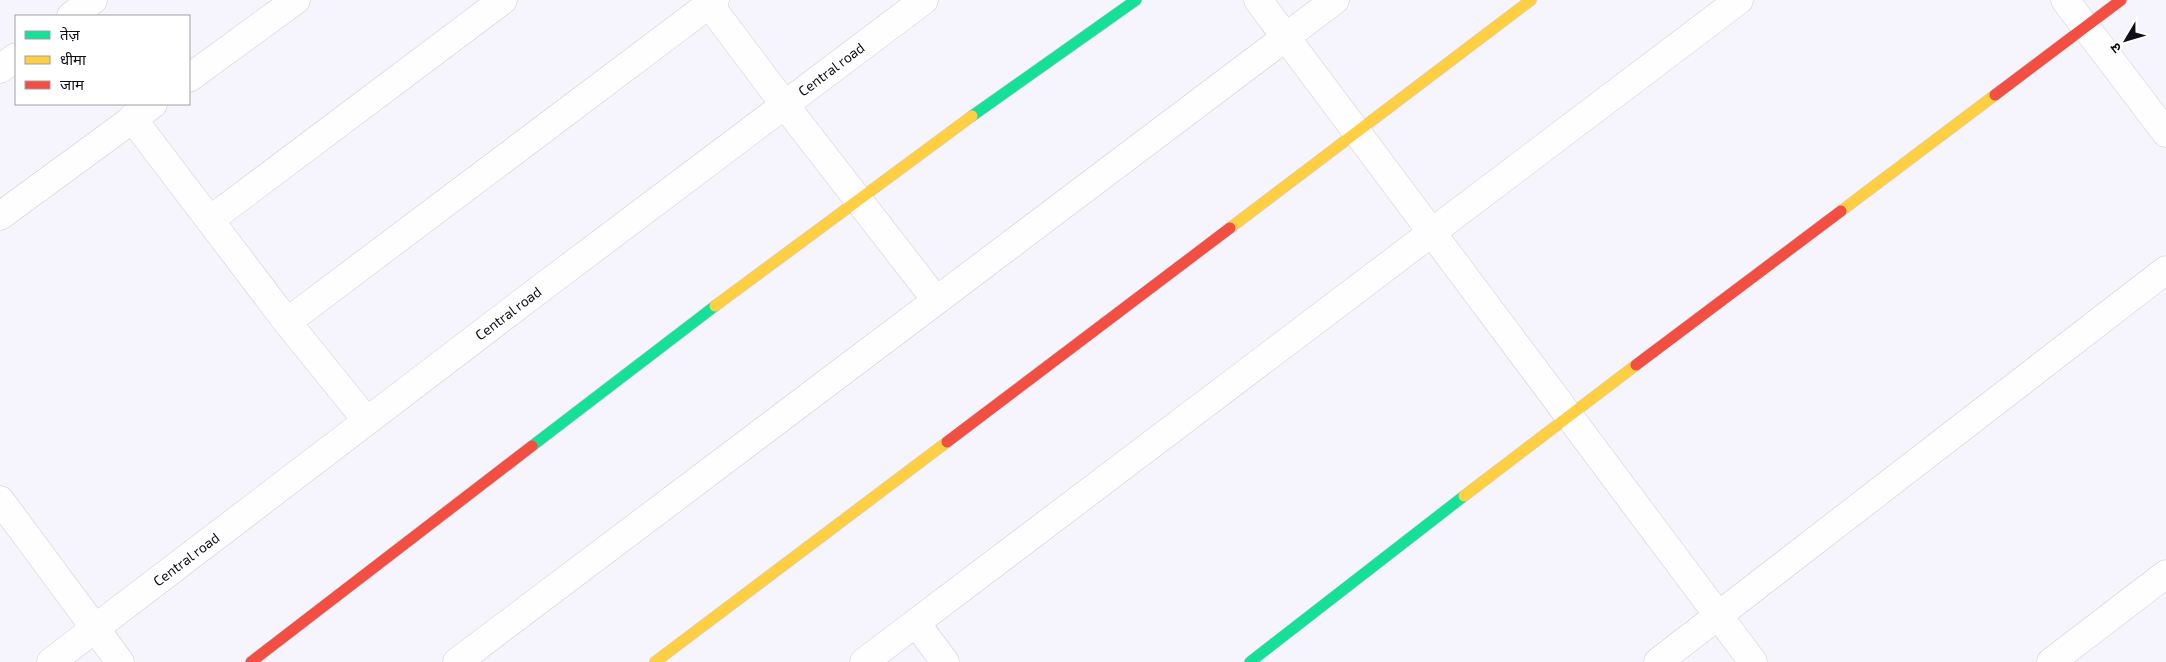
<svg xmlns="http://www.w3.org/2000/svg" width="2166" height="662" viewBox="0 0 2166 662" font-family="'Exo 2','Noto Sans Devanagari',sans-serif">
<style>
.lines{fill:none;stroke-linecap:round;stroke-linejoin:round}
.street-casing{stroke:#d0ced6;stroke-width:29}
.fast-casing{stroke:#d0ced6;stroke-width:12}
.slow-casing{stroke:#d0ced6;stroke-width:12}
.jam-casing{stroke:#d0ced6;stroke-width:12}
.street{stroke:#fefdff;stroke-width:28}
.fast{stroke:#16e098;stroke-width:11}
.slow{stroke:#ffcf43;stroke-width:11}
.jam{stroke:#f24e42;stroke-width:11}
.labels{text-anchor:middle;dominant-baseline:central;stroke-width:5;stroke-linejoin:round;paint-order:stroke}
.street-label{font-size:14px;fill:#100e16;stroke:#fff}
</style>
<rect width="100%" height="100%" fill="#f6f4fc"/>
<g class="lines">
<!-- street casing -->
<g class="street-casing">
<g id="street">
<path d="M706 0 784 104 936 300"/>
<path d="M1258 0 1753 662"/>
<path d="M2065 0 2166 133"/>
<path d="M71 16 93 0"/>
<path d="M0 69 16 57"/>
<path d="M189 78 296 0"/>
<path d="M132 118 287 322 367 421"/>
<path d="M0 216 153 104"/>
<path d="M210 220 503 0"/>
<path d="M287 322 715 0"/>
<path d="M0 500 120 662"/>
<path d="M916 623 945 662"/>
<path d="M51 662 544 286 924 0"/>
<path d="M457 662 1335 0"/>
<path d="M864 662 1739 0"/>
<path d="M1658 662 2166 270"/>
<path d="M2051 662 2166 574"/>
</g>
</g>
<!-- fast casing -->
<g class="fast-casing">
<g id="fast">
<path d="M972 116 1136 0"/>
<path d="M532 446 715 306"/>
<path d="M1250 662 1464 496"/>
</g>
</g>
<!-- slow casing -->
<g class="slow-casing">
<g id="slow">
<path d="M1841 211 1995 95"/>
<path d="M1230 228 1531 0"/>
<path d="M715 306 972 116"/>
<path d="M1464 496 1636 365"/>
<path d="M655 662 947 442"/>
</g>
</g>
<!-- jam casing -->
<g class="jam-casing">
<g id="jam">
<path d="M1995 95 2121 0"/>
<path d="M1636 365 1841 211"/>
<path d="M947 442 1230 228"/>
<path d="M251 662 532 446"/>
</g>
</g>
<!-- street -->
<use href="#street" class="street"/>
<!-- fast -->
<use href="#fast" class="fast"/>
<!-- slow -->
<use href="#slow" class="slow"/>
<!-- jam -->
<use href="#jam" class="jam"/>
</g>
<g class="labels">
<!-- street labels -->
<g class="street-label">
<text transform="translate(831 69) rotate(-37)">Central road</text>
<text transform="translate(508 313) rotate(-37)">Central road</text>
<text transform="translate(186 559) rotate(-37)">Central road</text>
</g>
</g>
<!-- legend -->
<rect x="15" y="15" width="175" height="90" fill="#ffffff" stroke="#9f9fa2"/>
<rect x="25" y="31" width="25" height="8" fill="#16e098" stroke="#9f9fa2"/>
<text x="60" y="40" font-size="15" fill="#100e16">तेज़</text>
<rect x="25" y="56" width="25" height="8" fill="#ffcf43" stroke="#9f9fa2"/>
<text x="60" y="65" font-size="15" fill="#100e16">धीमा</text>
<rect x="25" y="81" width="25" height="8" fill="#f24e42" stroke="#9f9fa2"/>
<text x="60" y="90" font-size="15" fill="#100e16">जाम</text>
<!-- north arrow -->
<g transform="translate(2126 40) rotate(232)" stroke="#ffffff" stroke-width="4" paint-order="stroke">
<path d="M0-4L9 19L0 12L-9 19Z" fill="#100e16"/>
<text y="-8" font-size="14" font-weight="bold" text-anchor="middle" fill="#100e16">उ</text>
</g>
</svg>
